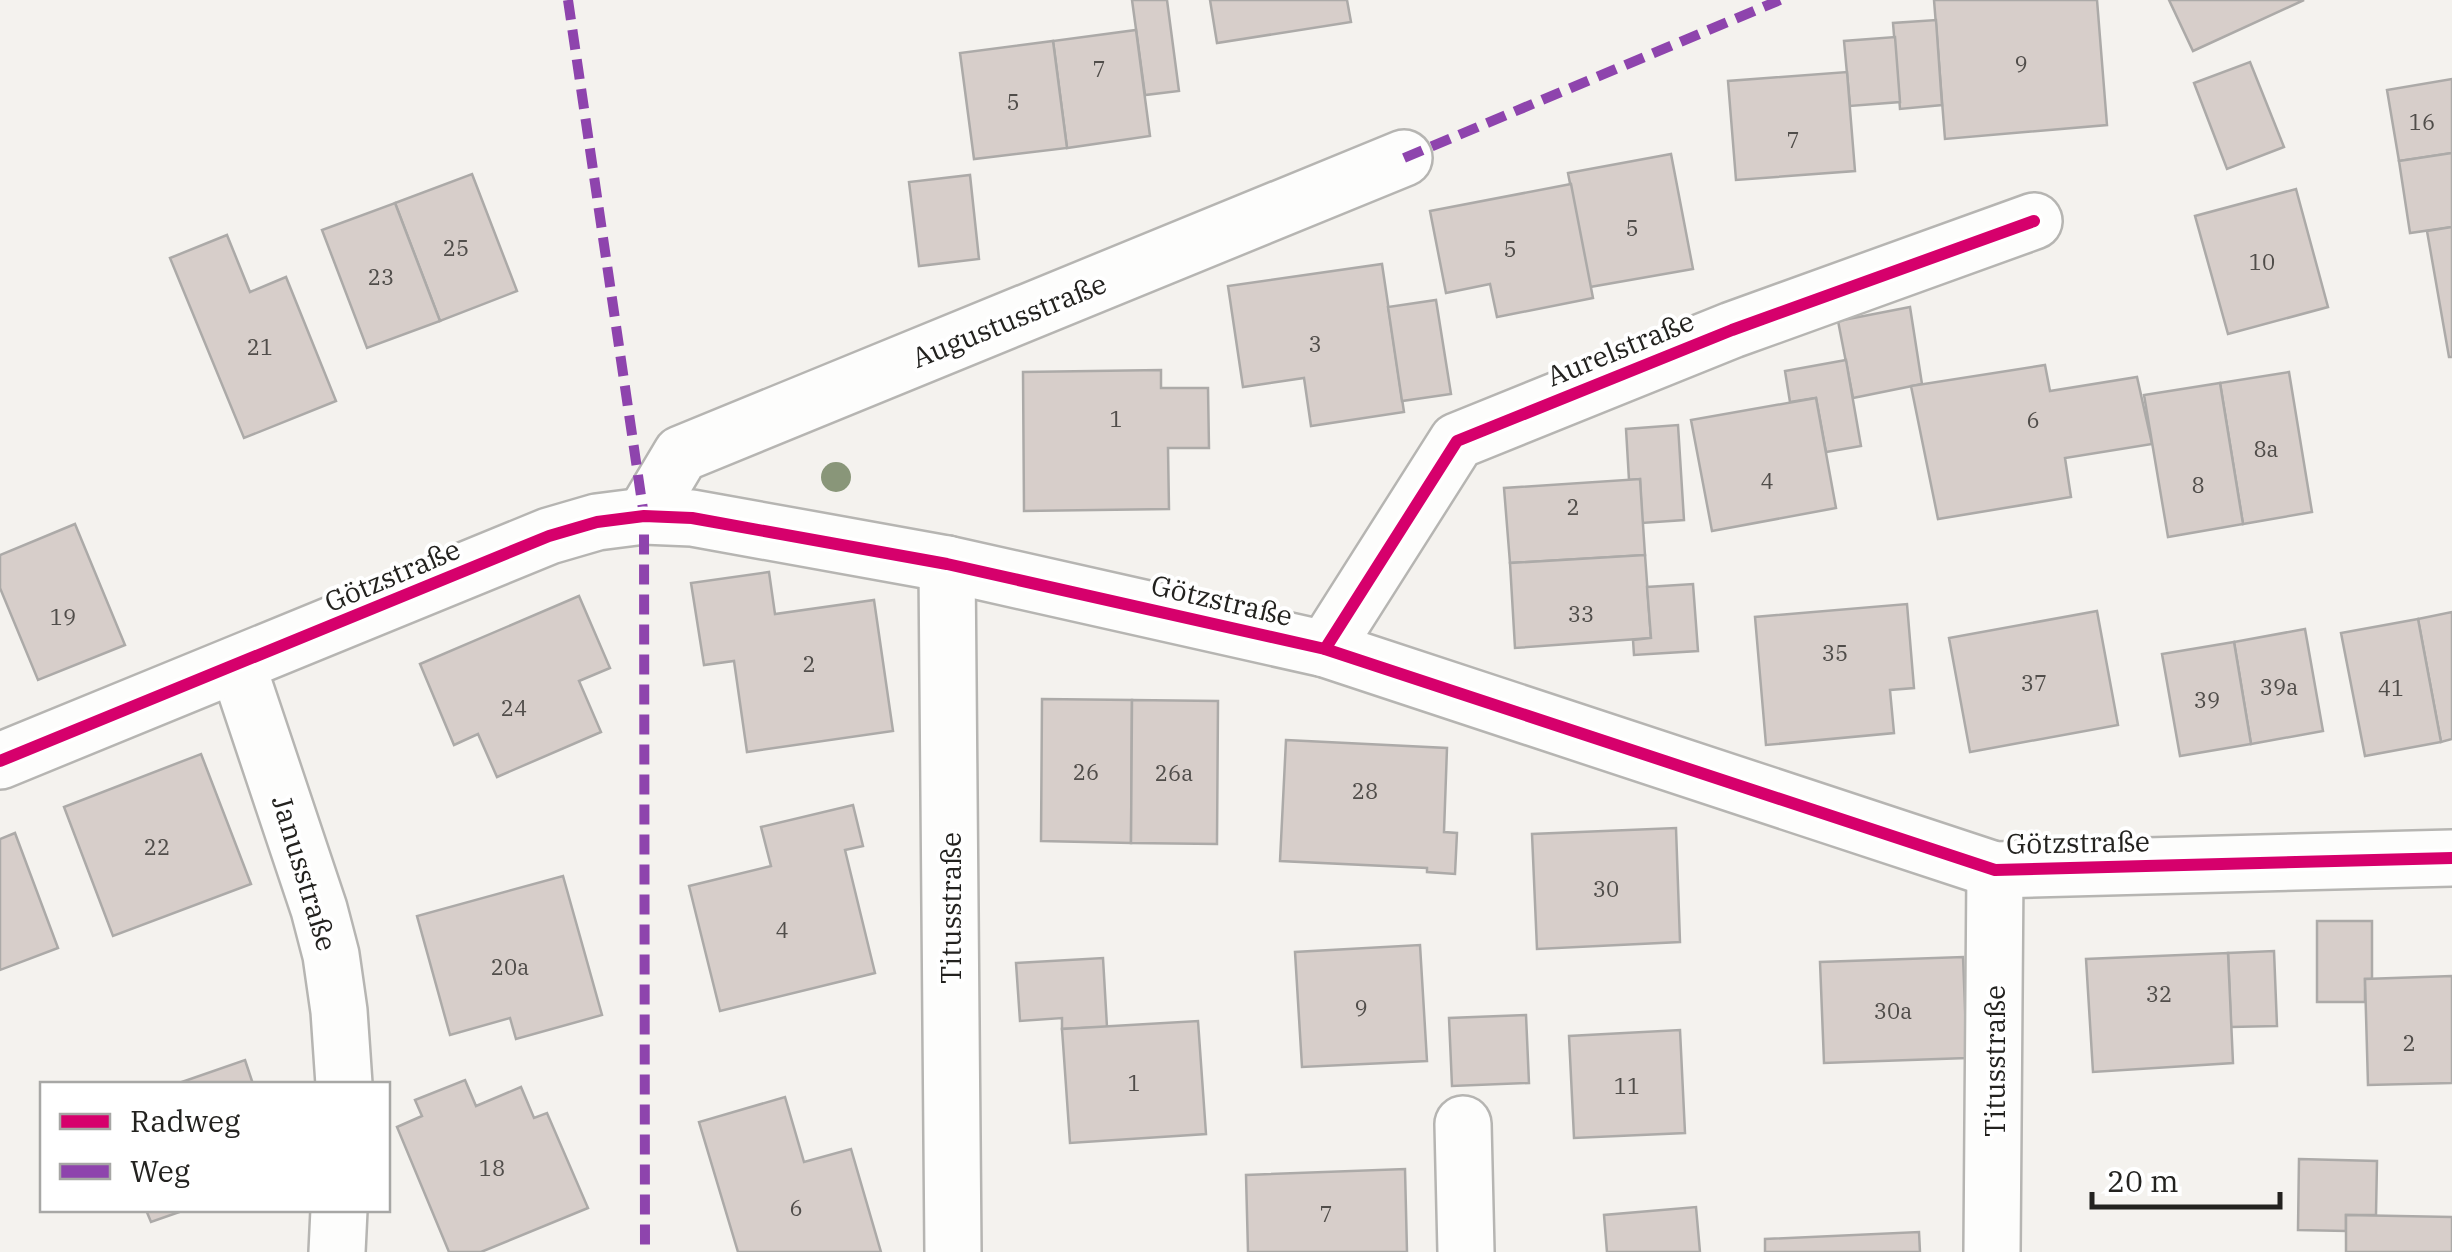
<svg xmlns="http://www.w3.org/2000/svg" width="2452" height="1252" viewBox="0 0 2452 1252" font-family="'IBM Plex Serif',serif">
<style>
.building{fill:#d7ceca;stroke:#acaaa8;stroke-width:2.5}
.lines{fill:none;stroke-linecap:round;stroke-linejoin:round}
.minor-casing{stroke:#b6b5b2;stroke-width:60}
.minor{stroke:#fdfdfc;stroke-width:55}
.quiet{stroke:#8e44ad;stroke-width:10;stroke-dasharray:20 10;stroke-linecap:butt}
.cycleway-casing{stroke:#fff;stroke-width:19}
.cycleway{stroke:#d6006c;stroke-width:12}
.tree{fill:#899679}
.labels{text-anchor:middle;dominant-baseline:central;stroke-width:8;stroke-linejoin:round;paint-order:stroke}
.number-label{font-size:22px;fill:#504d4a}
.street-label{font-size:28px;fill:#23221f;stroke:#fff}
</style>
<rect width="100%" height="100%" fill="#f4f2ee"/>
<!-- building -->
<g class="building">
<path d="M1132 0H1167L1179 91 1145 95Z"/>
<path d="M1210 0H1347L1351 22 1217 43Z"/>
<path d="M1934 0H2097L2107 125 1945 139Z"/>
<path d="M2169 0H2304L2193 51Z"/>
<path d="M1936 20 1942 105 1900 109 1893 23Z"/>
<path d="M1136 30 1150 136 1067 148 1053 41Z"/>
<path d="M1895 37 1900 102 1850 106 1844 41Z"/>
<path d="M1053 41 1067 148 974 159 960 53Z"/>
<path d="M2250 62 2284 147 2227 169 2194 83Z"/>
<path d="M1847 72 1855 171 1736 180 1728 81Z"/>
<path d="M2452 79V153L2399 161 2387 90Z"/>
<path d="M2452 153V227L2410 233 2399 161Z"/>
<path d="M1671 154 1693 269 1590 287 1568 173Z"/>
<path d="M472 174 517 291 440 321 395 203Z"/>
<path d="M970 175 979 259 919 266 909 182Z"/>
<path d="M1571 184 1593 298 1497 317 1490 284 1446 293 1430 211Z"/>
<path d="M2296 189 2328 307 2228 334 2195 216Z"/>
<path d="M395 203 440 321 367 348 322 230Z"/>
<path d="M2452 227V357H2449L2427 231Z"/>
<path d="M227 235 250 292 286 277 336 401 244 438 170 258Z"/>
<path d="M1382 264 1404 412 1311 426 1304 378 1243 387 1228 286Z"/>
<path d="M1436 300 1451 394 1402 401 1388 307Z"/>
<path d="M1910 307 1922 384 1853 398 1838 321Z"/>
<path d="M1846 360 1861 446 1826 452 1816 398 1790 402 1785 371Z"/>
<path d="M2045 365 2050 391 2137 377 2152 444 2065 458 2071 497 1938 519 1911 386Z"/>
<path d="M1161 370V388H1208L1209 448H1168L1169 509 1024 511 1023 372Z"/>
<path d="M2289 372 2312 512 2243 524 2220 383Z"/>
<path d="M2220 383 2243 524 2168 537 2144 395Z"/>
<path d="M1816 398 1836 508 1712 531 1691 420Z"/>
<path d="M1678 425 1684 520 1642 523 1640 479 1629 480 1626 429Z"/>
<path d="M1640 479 1645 555 1510 563 1504 488Z"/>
<path d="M75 524 125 645 38 680 0 588V555Z"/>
<path d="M1645 555 1651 638 1515 648 1510 563Z"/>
<path d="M769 572 775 614 874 600 893 731 747 752 734 661 704 665 691 583Z"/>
<path d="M1693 584 1698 651 1634 655 1633 640 1651 638 1647 587Z"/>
<path d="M579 596 610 668 579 681 601 732 497 777 478 734 454 745 420 664Z"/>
<path d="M1907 604 1914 688 1890 690 1894 733 1766 745 1755 617Z"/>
<path d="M2097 611 2118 725 1970 752 1949 638Z"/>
<path d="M2452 612V739L2441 742 2418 619Z"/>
<path d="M2418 619 2441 742 2365 756 2341 633Z"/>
<path d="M2305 629 2323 731 2251 744 2234 642Z"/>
<path d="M2234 642 2251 744 2180 756 2162 654Z"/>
<path d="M1042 699 1132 700 1131 843 1041 841Z"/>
<path d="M1132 700 1218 701 1217 844 1131 843Z"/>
<path d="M1286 740 1447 748 1444 832 1457 833 1455 874 1427 872V868L1280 861Z"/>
<path d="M201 754 251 884 113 936 64 807Z"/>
<path d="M853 805 863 846 845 850 875 973 720 1011 689 886 771 866 761 827Z"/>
<path d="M1676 828 1680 942 1537 949 1532 834Z"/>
<path d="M15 833 58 948 0 970V839Z"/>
<path d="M563 876 602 1015 516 1039 510 1018 450 1035 417 916Z"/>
<path d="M2317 921H2372V979H2365V1002H2317Z"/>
<path d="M1420 945 1427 1061 1302 1067 1295 952Z"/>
<path d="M2274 951 2277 1026 2231 1027 2228 953Z"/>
<path d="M2228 953 2233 1063 2093 1072 2086 959Z"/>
<path d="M1963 957 1967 1058 1824 1063 1820 962Z"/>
<path d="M1103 958 1107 1027 1062 1029V1018L1020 1021 1016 963Z"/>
<path d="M2452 976V1083L2368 1085 2365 979Z"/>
<path d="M1526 1015 1529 1083 1452 1086 1449 1018Z"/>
<path d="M1198 1021 1206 1134 1070 1143 1062 1029Z"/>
<path d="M1680 1030 1685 1133 1574 1138 1569 1036Z"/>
<path d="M245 1060 253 1084H176Z"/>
<path d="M465 1080 476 1106 521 1087 534 1118 547 1113 588 1208 481 1252H449L397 1127 422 1116 415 1100Z"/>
<path d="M785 1097 804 1162 851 1149 881 1252H738L699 1122Z"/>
<path d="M2299 1159 2377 1161 2376 1215H2346V1231L2298 1230Z"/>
<path d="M1405 1169 1407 1252H1248L1246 1175Z"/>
<path d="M1696 1207 1700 1252H1607L1604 1215Z"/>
<path d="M146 1210H185L151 1222Z"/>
<path d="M2346 1215 2452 1217V1252H2346Z"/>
<path d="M1919 1232 1920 1252H1765V1239Z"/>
</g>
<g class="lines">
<!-- minor casing -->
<g class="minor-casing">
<g id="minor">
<path d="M644 516 681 454 1404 158"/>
<path d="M947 564 953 1252"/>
<path d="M1325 649 1457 441 1732 330 2034 221"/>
<path d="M238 667 319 909 331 955 339 1011 344 1084"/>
<path d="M0 761 549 536 597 522 644 516 692 518 947 564 1325 649 1995 870 2452 858"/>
<path d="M1463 1124 1466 1252"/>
<path d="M337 1252 339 1210"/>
<path d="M1992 1252 1995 870"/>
</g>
</g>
<!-- minor -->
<use href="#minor" class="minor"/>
<!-- quiet -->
<g class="quiet">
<path d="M568 0 644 516 645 1252"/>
<path d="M1404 158 1780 0"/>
</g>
<!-- cycleway casing -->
<g class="cycleway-casing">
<g id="cycleway">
<path d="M1325 649 1457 441 1732 330 2034 221"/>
<path d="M0 761 549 536 597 522 644 516 692 518 947 564 1325 649 1995 870 2452 858"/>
</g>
</g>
<!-- cycleway -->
<use href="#cycleway" class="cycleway"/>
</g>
<!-- trees -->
<circle class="tree" cx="836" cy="477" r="15"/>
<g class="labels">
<!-- number labels -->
<g class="number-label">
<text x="2021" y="63">9</text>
<text x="1099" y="68">7</text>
<text x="1013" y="101">5</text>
<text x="2422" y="121">16</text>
<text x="1793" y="139">7</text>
<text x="1632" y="227">5</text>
<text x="456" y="247">25</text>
<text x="1510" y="248">5</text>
<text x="2262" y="261">10</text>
<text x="381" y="276">23</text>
<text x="1315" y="343">3</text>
<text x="260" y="346">21</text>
<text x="1116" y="418">1</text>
<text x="2033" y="419">6</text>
<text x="2266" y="448">8a</text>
<text x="1767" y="480">4</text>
<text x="2198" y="484">8</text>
<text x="1573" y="506">2</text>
<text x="1581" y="613">33</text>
<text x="63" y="616">19</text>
<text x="1835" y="652">35</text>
<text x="809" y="663">2</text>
<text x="2034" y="682">37</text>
<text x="2279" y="686">39a</text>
<text x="2391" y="687">41</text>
<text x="2207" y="699">39</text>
<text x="514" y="707">24</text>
<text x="1086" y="771">26</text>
<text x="1174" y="772">26a</text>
<text x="1365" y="790">28</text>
<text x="157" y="846">22</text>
<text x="1606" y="888">30</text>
<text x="782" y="929">4</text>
<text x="510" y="966">20a</text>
<text x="2159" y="993">32</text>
<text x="1361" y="1007">9</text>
<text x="1893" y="1010">30a</text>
<text x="2409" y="1042">2</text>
<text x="1134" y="1082">1</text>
<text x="1627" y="1085">11</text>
<text x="492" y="1167">18</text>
<text x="796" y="1207">6</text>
<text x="1326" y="1213">7</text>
</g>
<!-- street labels -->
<g class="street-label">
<text transform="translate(1009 320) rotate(-22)">Augustusstraße</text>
<text transform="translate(1620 348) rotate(-22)">Aurelstraße</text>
<text transform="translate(392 575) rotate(-23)">Götzstraße</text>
<text transform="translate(1222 600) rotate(13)">Götzstraße</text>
<text transform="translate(2078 842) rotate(-1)">Götzstraße</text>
<text transform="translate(305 873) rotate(73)">Janusstraße</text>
<text transform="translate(950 908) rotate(-90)">Titusstraße</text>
<text transform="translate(1994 1061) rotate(-90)">Titusstraße</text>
</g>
</g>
<!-- legend -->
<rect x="40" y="1082" width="350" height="130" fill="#ffffff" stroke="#a7a7a5" stroke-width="2.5"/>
<rect x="60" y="1114" width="50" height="15" fill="#d6006c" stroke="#a7a7a5" stroke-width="2.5"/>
<text x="130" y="1132" font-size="30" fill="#23221f">Radweg</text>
<rect x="60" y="1164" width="50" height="15" fill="#8e44ad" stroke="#a7a7a5" stroke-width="2.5"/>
<text x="130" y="1182" font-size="30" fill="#23221f">Weg</text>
<!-- scale -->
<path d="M2092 1192v15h188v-15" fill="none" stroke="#23221f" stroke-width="5"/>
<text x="2107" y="1192" font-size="30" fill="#23221f" stroke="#ffffff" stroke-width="8" paint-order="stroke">20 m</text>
</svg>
